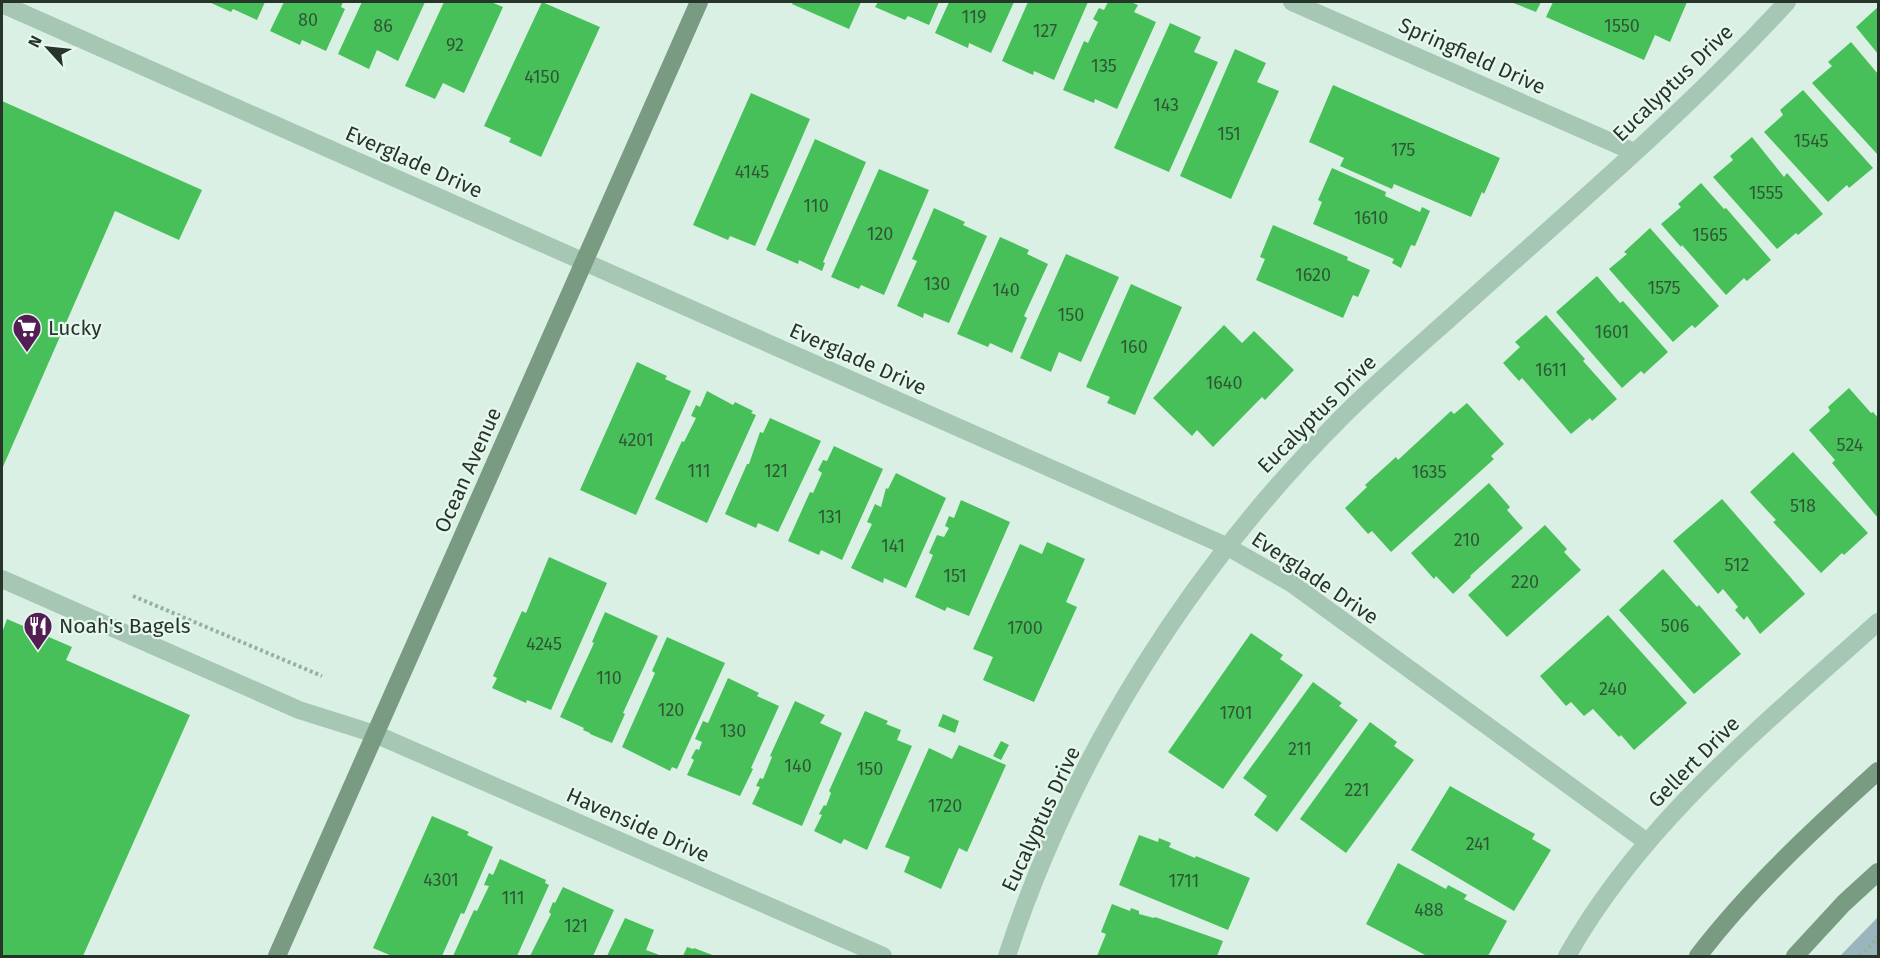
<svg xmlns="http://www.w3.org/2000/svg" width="1880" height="958" viewBox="0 0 1880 958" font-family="'Fira Sans',sans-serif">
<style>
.green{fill:#9ab5be}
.building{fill:#47c05a}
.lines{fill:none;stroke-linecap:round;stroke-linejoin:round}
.path{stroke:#91b39d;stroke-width:4;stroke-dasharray:3 3;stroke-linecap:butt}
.lane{stroke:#a6c7b3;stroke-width:18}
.street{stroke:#a6c7b3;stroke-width:18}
.secondary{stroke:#789b82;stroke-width:18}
.labels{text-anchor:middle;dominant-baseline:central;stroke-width:4.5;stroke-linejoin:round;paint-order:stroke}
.number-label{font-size:18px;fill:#2f5736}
.street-label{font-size:21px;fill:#27342a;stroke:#e6f8ee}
.poi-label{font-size:21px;fill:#27342a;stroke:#e6f8ee;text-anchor:start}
</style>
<rect width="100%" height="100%" fill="#daf0e4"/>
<!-- green -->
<path class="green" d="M1878 917V956H1840Z"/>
<!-- building -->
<g class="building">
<path d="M209 2H265L257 20 233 9 231 12Z"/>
<path d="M284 2H343L341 7 345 9 326 51 302 40 300 45 270 31Z"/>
<path d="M362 2H425L398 61 377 50 369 69 338 54Z"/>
<path d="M444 2H491L503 7 464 93 443 83 435 99 405 86Z"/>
<path d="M542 2 600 27 541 157 509 142 511 138 484 126Z"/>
<path d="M793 2H861L849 29 792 4Z"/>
<path d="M878 2H939L929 25 908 16 905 20 875 7Z"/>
<path d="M949 2H1014L991 53 969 43 968 48 935 33Z"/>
<path d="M1028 2H1088L1054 80 1034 71 1033 75 1002 61Z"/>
<path d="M1108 2H1131L1138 5 1134 12 1156 22 1117 109 1095 99 1094 103 1063 90 1084 41 1088 43 1098 22 1093 19 1099 8 1104 10Z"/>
<path d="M1511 2H1541L1536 12Z"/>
<path d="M1553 2H1687L1670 42 1655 35 1644 60 1546 17Z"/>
<path d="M1878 7V54L1856 27Z"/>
<path d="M1170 23 1201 37 1194 52 1218 62 1169 172 1114 148Z"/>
<path d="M1851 42 1878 74V155L1812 83 1832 66 1828 62Z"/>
<path d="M1235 49 1266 63 1257 82 1279 91 1231 199 1180 176Z"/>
<path d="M1333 85 1500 158 1484 194 1482 192 1471 217 1394 184 1392 189 1340 166 1344 158 1309 142Z"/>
<path d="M1803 90 1873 168 1849 188 1847 185 1828 202 1764 132 1783 115 1780 110Z"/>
<path d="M751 93 810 119 755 246 730 236 728 240 693 225Z"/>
<path d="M2 101 202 190 179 240 115 211 2 469Z"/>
<path d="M1752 137 1784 177 1787 173 1823 214 1798 235 1796 233 1777 249 1713 177 1733 160 1730 156Z"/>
<path d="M815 139 866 162 823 262 825 263 822 271 799 260 798 264 766 250Z"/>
<path d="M1332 168 1386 192 1385 196 1420 212 1422 207 1430 211 1415 246 1411 245 1401 268 1392 263 1394 259 1313 224 1322 202 1318 200Z"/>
<path d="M879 169 929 190 884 295 861 285 859 289 831 277Z"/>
<path d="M1701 183 1724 209 1726 208 1771 260 1747 281 1744 278 1726 295 1682 245 1681 247 1661 224 1681 207 1678 204Z"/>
<path d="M934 208 965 222 963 225 987 236 949 323 924 313 923 318 897 306 917 261 912 259Z"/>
<path d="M1273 225 1348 257 1347 260 1370 270 1358 297 1353 295 1343 318 1256 280 1265 259 1260 257Z"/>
<path d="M1650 228 1719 306 1695 328 1692 325 1673 342 1609 269 1627 254 1624 252Z"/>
<path d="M1000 237 1029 250 1027 254 1048 264 1024 316 1027 318 1012 353 990 343 988 347 957 334Z"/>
<path d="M1066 254 1119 277 1081 362 1059 352 1051 372 1020 358Z"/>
<path d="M1597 276 1620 303 1623 301 1668 352 1644 374 1641 371 1622 388 1556 312Z"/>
<path d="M1131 284 1182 307 1135 415 1107 403 1110 397 1086 387Z"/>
<path d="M1546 315 1585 359 1583 361 1617 399 1592 421 1590 418 1571 434 1522 378 1519 381 1503 363 1520 347 1515 342Z"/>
<path d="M1224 325 1242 343 1254 331 1294 370 1265 400 1262 397 1213 447 1197 430 1192 436 1153 398Z"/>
<path d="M637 362 667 376 665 379 691 391 636 515 580 490Z"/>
<path d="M1849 388 1871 413 1873 412 1878 418V518L1832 463 1835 460 1809 430 1830 411 1828 407Z"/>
<path d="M707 391 733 405 735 402 753 411 751 413 756 415 707 523 655 499 682 441 684 442 696 418 691 416 696 405 700 407Z"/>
<path d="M1467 403 1504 444 1491 456 1494 459 1391 552 1372 531 1368 534 1345 508 1367 487 1365 485 1396 457 1398 460 1451 411 1454 414Z"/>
<path d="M770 418 821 441 778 532 758 523 756 528 725 514 747 464H749L760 432 763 433Z"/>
<path d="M834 446 883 469 842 560 821 550 819 555 788 541 810 492 813 493 822 473 818 470 823 460 827 461Z"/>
<path d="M1793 452 1868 533 1844 555 1842 553 1821 573 1773 522 1776 520 1750 492Z"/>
<path d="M896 473 946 498 906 588 884 578 883 583 851 568 872 524 867 522 875 504 881 507 886 488 888 489Z"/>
<path d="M1489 483 1510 507 1507 510 1523 528 1470 576 1471 577 1453 594 1436 576 1434 579 1411 553Z"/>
<path d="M1722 499 1805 594 1760 634 1747 616 1744 620 1735 610 1738 607 1723 589 1718 594 1673 541Z"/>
<path d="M961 500 1010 522 969 616 947 607 945 611 915 597 933 555 929 553 937 535 944 537 949 528 945 526 949 516 954 518Z"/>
<path d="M1545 525 1567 549 1564 552 1581 570 1507 637 1468 595Z"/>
<path d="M1047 542 1085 559 1066 602 1077 607 1034 702 983 680 993 657 973 649 1020 544 1042 554Z"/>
<path d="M549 557 607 583 551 710 527 700 526 703 492 688 497 678 493 676 522 611 526 613Z"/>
<path d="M1663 569 1697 607 1699 605 1741 654 1694 694 1619 610Z"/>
<path d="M605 612 658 636 623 713 625 714 612 743 590 734V733L583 730 584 728 560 717 594 643 592 642Z"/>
<path d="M1608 615 1687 703 1634 750 1621 735 1619 737 1593 709 1584 716 1571 702 1566 706 1540 676Z"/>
<path d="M7 619 72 647 66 660 190 715 83 956H2V633Z"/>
<path d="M1251 633 1283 655 1280 659 1303 675 1223 789 1168 752Z"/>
<path d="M667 637 725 663 677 769 672 767 670 771 622 747 655 673 652 671Z"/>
<path d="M728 678 759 693 757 696 779 706 751 768 753 769 740 796 687 775 694 760 691 758 696 749 699 750 702 742 695 739 703 721 708 723Z"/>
<path d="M1313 682 1342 703 1339 706 1358 720 1277 832 1254 815 1267 796 1243 778Z"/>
<path d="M795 701 825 715 820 723 842 733 802 826 752 804 760 787 756 786 760 778 763 779 772 757 770 756Z"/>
<path d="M865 711 888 721 886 724 901 730 897 740 912 746 867 850 844 839 841 844 814 831 822 815 819 814 824 805 826 806 831 793 829 791Z"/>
<path d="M943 714 959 721 955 733 938 726Z"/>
<path d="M1370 722 1397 742 1394 746 1414 760 1346 853 1300 819Z"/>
<path d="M1001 741 1009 745 1001 760 993 756Z"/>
<path d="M959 745 1006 765 967 852 959 848 941 889 904 872 910 857 885 847 929 748 952 759Z"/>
<path d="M1450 786 1535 834 1532 839 1551 850 1514 911 1411 850Z"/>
<path d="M432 816 469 832 467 835 493 847 464 914 461 913 442 956H392L373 948Z"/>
<path d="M1139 835 1158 842 1159 838 1171 843 1169 847 1195 858 1196 856 1250 878 1228 930 1119 885Z"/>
<path d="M500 859 546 880 545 883 549 885 517 956H453L474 910 477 911 489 886 484 885 489 873 493 875Z"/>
<path d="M1398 863 1446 889 1448 885 1467 895 1464 899 1507 921 1488 956H1427L1366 924Z"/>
<path d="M563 887 614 910 593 956H530L551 914 549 912 553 902 555 903Z"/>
<path d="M1112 904 1130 911 1131 908 1139 911V914L1154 918 1155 917 1223 941 1217 956H1097L1106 934 1101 932Z"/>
<path d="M625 918 654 930 646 950 662 956H607Z"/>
<path d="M687 947 693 949 694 948 715 956H683Z"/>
</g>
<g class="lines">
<!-- path -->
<g class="path">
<path d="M133 596 322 676"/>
<path d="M1860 956 1878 937"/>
</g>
<!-- lane -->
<path class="lane" d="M2 579 299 710 375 734"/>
<!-- street -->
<g class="street">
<path d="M1292 2 1634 152"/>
<path d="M2 4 1226 546 1291 583 1647 842"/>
<path d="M375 734 883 956"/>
<path d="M1007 956C1073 754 1192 567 1342 417 1379 380 1419 346 1458 311 1570 210 1685 113 1787 2"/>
<path d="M1567 956C1643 821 1765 724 1878 622"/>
</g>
<!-- secondary -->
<g class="secondary">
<path d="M277 956 699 2"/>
<path d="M1698 956C1751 887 1814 829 1878 771"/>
<path d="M1795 956 1844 903 1878 872"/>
</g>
</g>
<!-- icons -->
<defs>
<g id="supermarket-pin" transform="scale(1.5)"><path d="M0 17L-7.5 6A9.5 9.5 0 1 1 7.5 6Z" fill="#521e53" stroke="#e6f8ee"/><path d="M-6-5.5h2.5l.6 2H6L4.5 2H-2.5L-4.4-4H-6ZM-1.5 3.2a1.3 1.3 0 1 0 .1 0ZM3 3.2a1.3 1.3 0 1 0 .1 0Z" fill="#fff"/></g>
<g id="restaurant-pin" transform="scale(1.5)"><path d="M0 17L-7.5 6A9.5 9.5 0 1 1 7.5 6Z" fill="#521e53" stroke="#e6f8ee"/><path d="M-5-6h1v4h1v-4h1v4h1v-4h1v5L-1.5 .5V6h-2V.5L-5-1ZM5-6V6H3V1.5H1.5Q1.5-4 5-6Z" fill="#fff"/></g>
</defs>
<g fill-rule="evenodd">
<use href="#supermarket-pin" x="27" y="328"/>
<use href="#restaurant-pin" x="38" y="626"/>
</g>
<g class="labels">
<!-- number labels -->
<g class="number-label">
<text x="974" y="17">119</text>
<text x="308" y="20">80</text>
<text x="383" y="26">86</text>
<text x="1622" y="26">1550</text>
<text x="1045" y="31">127</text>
<text x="455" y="45">92</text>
<text x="1104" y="66">135</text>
<text x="542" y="77">4150</text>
<text x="1166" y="105">143</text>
<text x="1229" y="134">151</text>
<text x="1811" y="141">1545</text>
<text x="1403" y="150">175</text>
<text x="752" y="172">4145</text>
<text x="1766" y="193">1555</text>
<text x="816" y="206">110</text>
<text x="1371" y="218">1610</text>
<text x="880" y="234">120</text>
<text x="1710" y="235">1565</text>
<text x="1313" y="275">1620</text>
<text x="937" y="284">130</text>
<text x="1664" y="288">1575</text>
<text x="1006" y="290">140</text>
<text x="1071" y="315">150</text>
<text x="1612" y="332">1601</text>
<text x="1134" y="347">160</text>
<text x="1551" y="370">1611</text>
<text x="1224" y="383">1640</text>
<text x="636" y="440">4201</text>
<text x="1850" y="445">524</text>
<text x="699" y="471">111</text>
<text x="776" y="471">121</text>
<text x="1429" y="472">1635</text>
<text x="1803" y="506">518</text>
<text x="830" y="517">131</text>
<text x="1467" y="540">210</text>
<text x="893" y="546">141</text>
<text x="1737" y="565">512</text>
<text x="955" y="576">151</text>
<text x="1525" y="582">220</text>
<text x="1675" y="626">506</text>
<text x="1025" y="628">1700</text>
<text x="544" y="644">4245</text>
<text x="609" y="678">110</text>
<text x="1613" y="689">240</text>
<text x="671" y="710">120</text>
<text x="1236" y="713">1701</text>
<text x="733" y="731">130</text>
<text x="1300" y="749">211</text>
<text x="798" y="766">140</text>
<text x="870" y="769">150</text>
<text x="1357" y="790">221</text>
<text x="945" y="806">1720</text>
<text x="1478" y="844">241</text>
<text x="441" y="880">4301</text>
<text x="1184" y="881">1711</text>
<text x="513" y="898">111</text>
<text x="1429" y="910">488</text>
<text x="576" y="926">121</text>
</g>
<!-- street labels -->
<g class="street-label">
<text transform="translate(1472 56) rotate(24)">Springfield Drive</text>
<text transform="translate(1673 83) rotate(-44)">Eucalyptus Drive</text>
<text transform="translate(414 162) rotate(24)">Everglade Drive</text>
<text transform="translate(858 359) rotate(24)">Everglade Drive</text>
<text transform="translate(1317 414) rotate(-45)">Eucalyptus Drive</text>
<text transform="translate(468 470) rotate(-66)">Ocean Avenue</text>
<text transform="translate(1315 578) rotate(34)">Everglade Drive</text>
<text transform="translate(1694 762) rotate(-45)">Gellert Drive</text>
<text transform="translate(1041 819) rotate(-65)">Eucalyptus Drive</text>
<text transform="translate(638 825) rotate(24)">Havenside Drive</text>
</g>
<!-- poi labels -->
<g class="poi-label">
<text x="48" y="328">Lucky</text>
<text x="59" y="626">Noah's Bagels</text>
</g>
</g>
<!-- border -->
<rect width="1880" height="958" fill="none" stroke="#27342a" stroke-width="6"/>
<!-- north arrow -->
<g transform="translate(48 48) rotate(297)" stroke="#e6f8ee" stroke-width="4.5" paint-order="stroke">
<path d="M0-4.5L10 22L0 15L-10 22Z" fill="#27342a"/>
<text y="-9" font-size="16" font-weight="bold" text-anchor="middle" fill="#27342a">N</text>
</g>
</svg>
